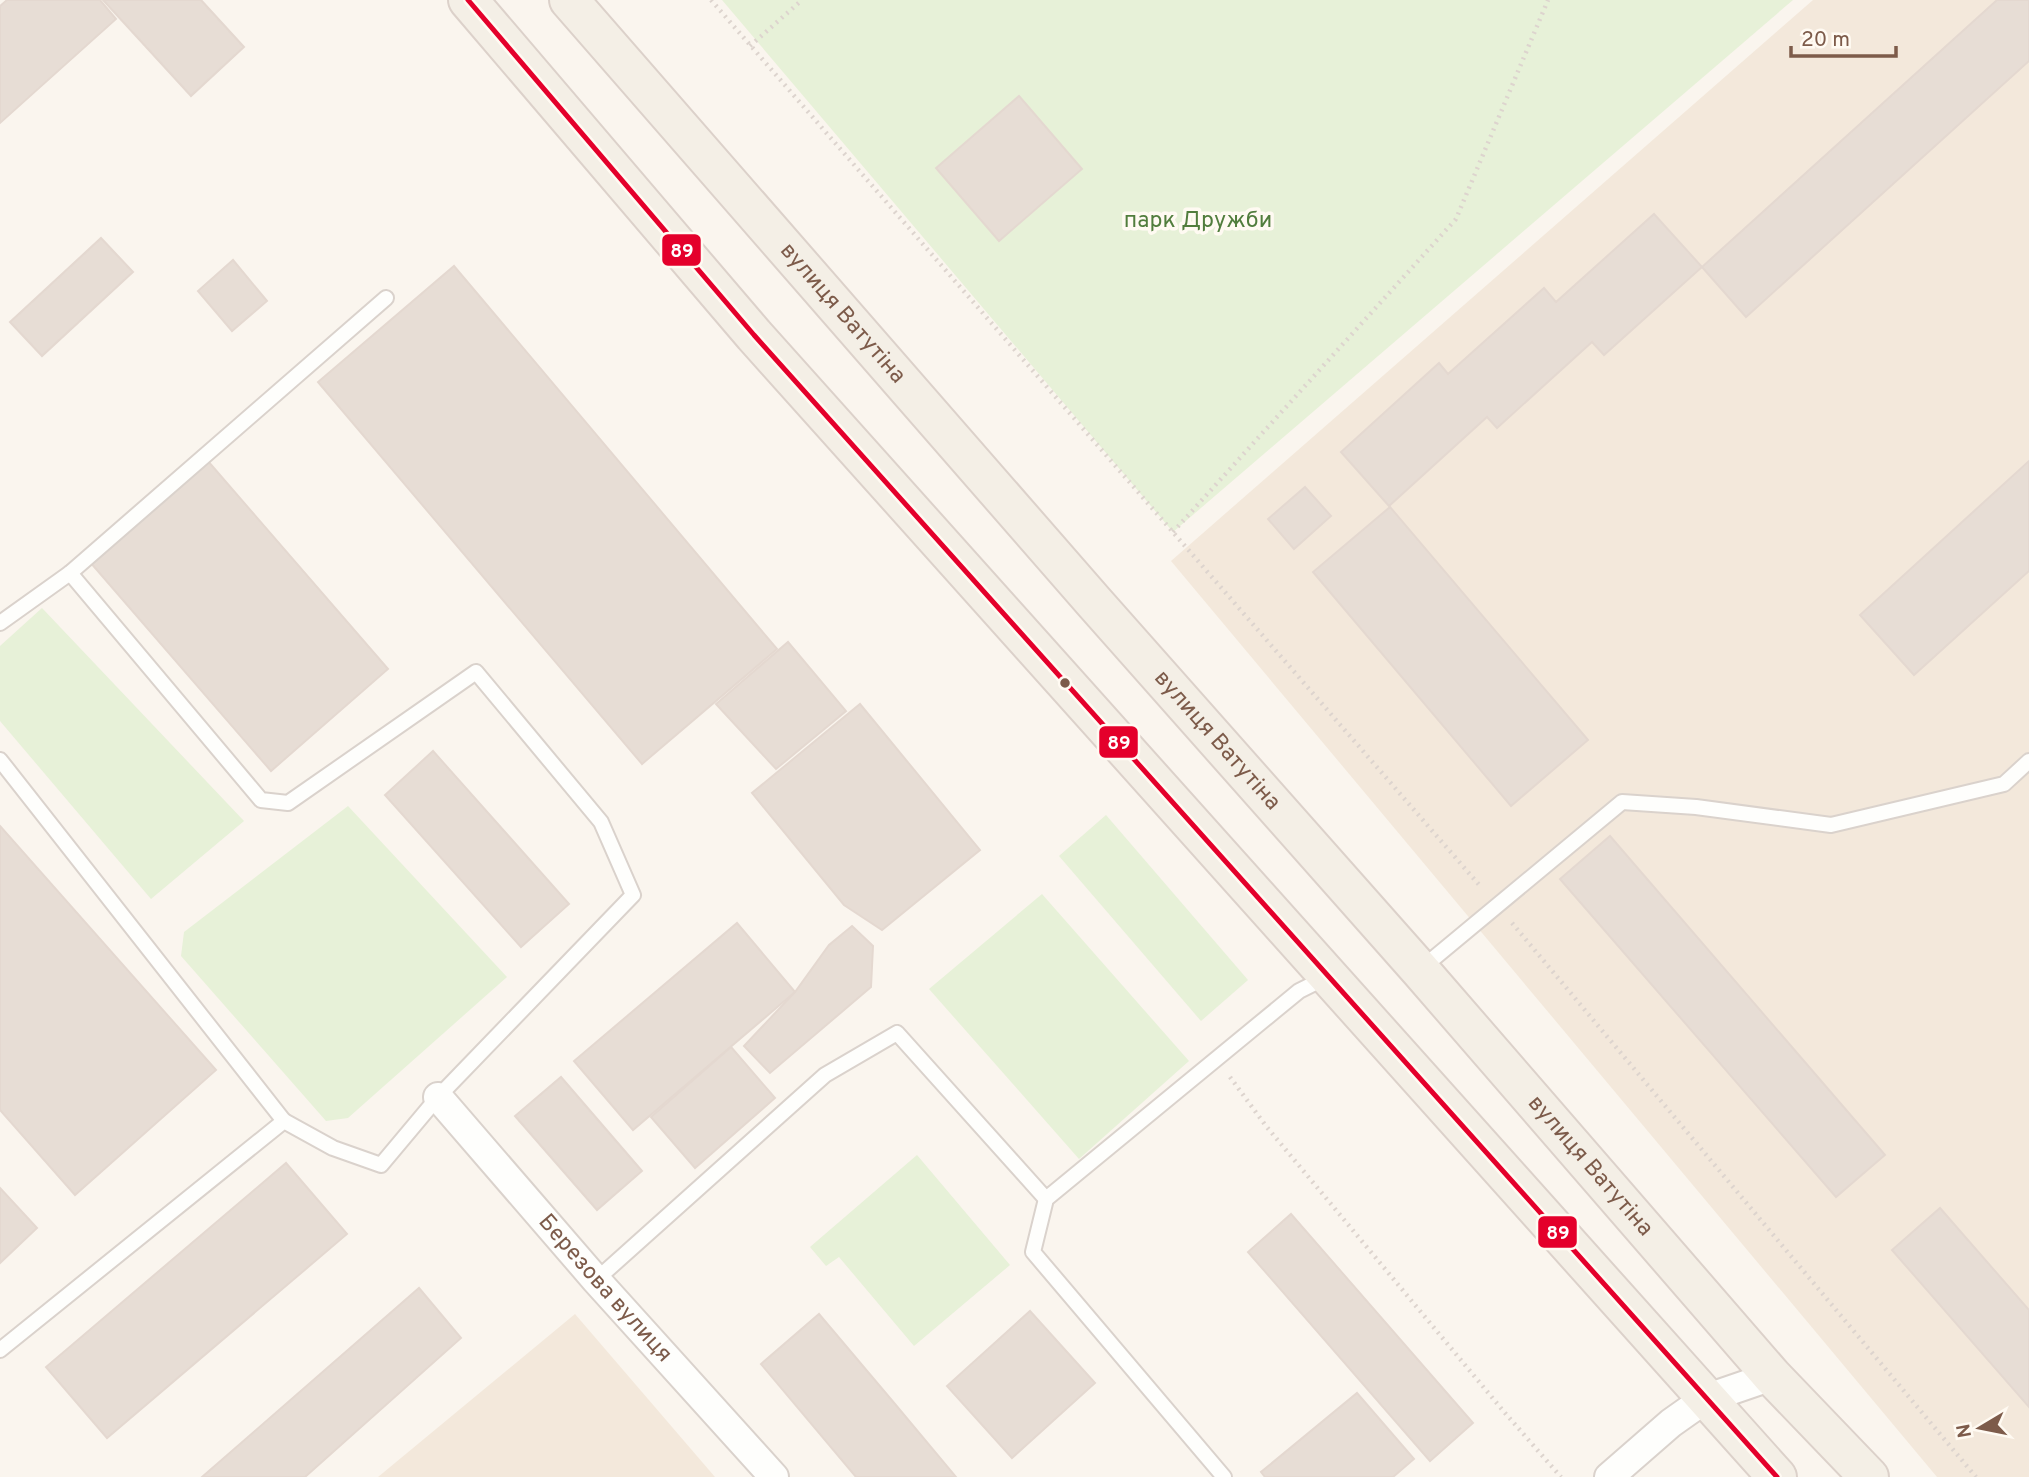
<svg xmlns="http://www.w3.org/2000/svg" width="2029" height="1477" viewBox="0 0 2029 1477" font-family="Overpass,sans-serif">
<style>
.residential{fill:#f3e8db}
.green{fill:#e7f1d8}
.building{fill:#e7ddd5;stroke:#e4d8d0;stroke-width:2}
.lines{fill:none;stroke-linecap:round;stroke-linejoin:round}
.service-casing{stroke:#dad2cc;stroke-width:18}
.minor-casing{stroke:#dad2cc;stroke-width:32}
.primary-casing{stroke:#dcd1ca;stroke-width:42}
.path{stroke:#ddd4ce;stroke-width:4.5;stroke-dasharray:2 5;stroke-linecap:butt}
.service{stroke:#fefefc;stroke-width:14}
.minor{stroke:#fefefc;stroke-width:28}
.primary{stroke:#f4efe6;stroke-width:38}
.bus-1-casing{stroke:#fffaf2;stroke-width:10}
.bus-1{stroke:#e4002b;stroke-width:5}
.bus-dot{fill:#7d5b4a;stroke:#fffaf2;stroke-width:2.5}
.labels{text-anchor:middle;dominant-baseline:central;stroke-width:7;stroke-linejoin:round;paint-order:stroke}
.park-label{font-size:23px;fill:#517d3d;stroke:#fffaf2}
.street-label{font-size:23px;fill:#7d5b4a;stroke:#fffaf2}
.line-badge{stroke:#fffaf2;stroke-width:2.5}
.badge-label{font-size:19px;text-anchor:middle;font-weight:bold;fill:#fff}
</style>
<rect width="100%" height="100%" fill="#faf5ee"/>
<!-- residential -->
<g class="residential">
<path d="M1813 0H2029V1477H1937L1171 561Z"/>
<path d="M575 1314 715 1477H378Z"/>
</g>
<!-- green -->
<g class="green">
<path d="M722 0H1793L1173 532Z"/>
<path d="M42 608 244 821 151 899 0 721V646Z"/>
<path d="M348 806 507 977 348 1118 326 1121 181 956 184 932Z"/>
<path d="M1106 815 1248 980 1201 1021 1059 856Z"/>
<path d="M1042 894 1189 1061 1079 1159 929 989Z"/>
<path d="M917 1155 1010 1265 914 1346 839 1257 826 1266 810 1247Z"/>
</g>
<!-- building -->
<g class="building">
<path d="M7 0H100L116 19 0 123V6Z"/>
<path d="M103 0H201L244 47 191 96Z"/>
<path d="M1997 0H2029V61L1746 317 1702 267Z"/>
<path d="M1019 96 1082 169 999 241 936 168Z"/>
<path d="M1654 214 1702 267 1604 355 1592 342 1497 428 1487 417 1389 506 1341 452 1439 363 1448 374 1544 288 1556 302Z"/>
<path d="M101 238 133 272 42 356 10 322Z"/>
<path d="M233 260 267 301 232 331 198 291Z"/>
<path d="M454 266 777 649 642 764 318 382Z"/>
<path d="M207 460 388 669 271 771 90 562Z"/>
<path d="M2029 461V571L1914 675 1860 615Z"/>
<path d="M1305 487 1331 516 1294 549 1268 519Z"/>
<path d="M1390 507 1588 740 1511 806 1313 572Z"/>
<path d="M788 642 846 711 776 769 716 704Z"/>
<path d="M860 704 980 850 882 930 844 905 752 793Z"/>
<path d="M433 751 569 904 521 947 385 795Z"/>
<path d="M0 826 216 1070 75 1195 0 1110Z"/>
<path d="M1610 836 1885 1155 1836 1197 1560 879Z"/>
<path d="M737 923 795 992 633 1130 574 1061Z"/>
<path d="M852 926 873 946 871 987 770 1073 744 1046 795 992 829 945Z"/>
<path d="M731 1047 775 1098 695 1168 651 1117Z"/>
<path d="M561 1077 642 1171 597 1210 515 1116Z"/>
<path d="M286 1163 347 1234 107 1438 46 1367Z"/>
<path d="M0 1188 37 1228 0 1263Z"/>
<path d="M1940 1208 2029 1310V1407L1892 1250Z"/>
<path d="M1291 1214 1473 1423 1430 1461 1248 1252Z"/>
<path d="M419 1288 461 1338 305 1477H202Z"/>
<path d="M1030 1311 1095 1383 1012 1458 947 1386Z"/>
<path d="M819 1314 895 1404 956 1477H856L761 1364Z"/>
<path d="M1357 1393 1414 1459 1393 1477H1265L1261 1472Z"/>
</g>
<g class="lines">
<!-- service casing -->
<g class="service-casing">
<g id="service">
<path d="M0 623 70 573 386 298"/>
<path d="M0 760 284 1121"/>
<path d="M1422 968 1622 802 1696 807 1831 825 2004 784 2029 761"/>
<path d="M596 1280 825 1075 897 1033 1046 1199"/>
<path d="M0 1350 284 1121 333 1148 381 1165 438 1097 633 895 601 822 476 672 288 803 261 800 70 573"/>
<path d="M1224 1477 1033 1252 1046 1199 1299 991 1327 977"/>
</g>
</g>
<!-- minor casing -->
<g class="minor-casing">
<g id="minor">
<path id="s1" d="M438 1097 596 1280 774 1477"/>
<path d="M1609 1477 1671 1423 1705 1399 1772 1376"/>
</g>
</g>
<!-- primary casing -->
<g class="primary-casing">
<g id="primary">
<path d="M468 0 754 335 1777 1477"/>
<path id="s2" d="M569 0 1094 602 1420 970 1772 1376 1869 1477"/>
</g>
</g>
<!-- path -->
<g class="path">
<path d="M711 0 1481 887"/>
<path d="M750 46 802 0"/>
<path d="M1173 532 1456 219 1548 0"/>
<path d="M1512 923 1976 1477"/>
<path d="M1230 1077 1266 1126 1505 1413 1561 1477"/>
</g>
<!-- service -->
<use href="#service" class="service"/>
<!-- minor -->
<use href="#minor" class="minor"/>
<!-- primary -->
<use href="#primary" class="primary"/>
<!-- bus-1 casing -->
<g class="bus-1-casing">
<path id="bus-1" d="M468 0 754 335 1777 1477"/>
</g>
<!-- bus-1 -->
<use href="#bus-1" class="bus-1"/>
</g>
<!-- markers -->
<circle class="bus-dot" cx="1065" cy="683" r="6"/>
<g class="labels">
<!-- park labels -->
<g class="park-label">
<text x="1198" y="221">парк Дружби</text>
</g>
<!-- street labels -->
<g class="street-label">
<text stroke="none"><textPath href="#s2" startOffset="416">вулиця Ватутіна</textPath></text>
<text stroke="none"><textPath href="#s2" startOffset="984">вулиця Ватутіна</textPath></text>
<text stroke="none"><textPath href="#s2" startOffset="1550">вулиця Ватутіна</textPath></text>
<text stroke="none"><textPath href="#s1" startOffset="254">Березова вулиця</textPath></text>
</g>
</g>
<g class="line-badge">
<rect x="661" y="233" width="41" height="34" rx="7" fill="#e4002b"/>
<rect x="1098" y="725" width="41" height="34" rx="7" fill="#e4002b"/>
<rect x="1537" y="1215" width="41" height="34" rx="7" fill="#e4002b"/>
</g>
<g class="badge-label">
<text x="682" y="257">89</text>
<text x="1119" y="749">89</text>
<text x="1558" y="1239">89</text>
</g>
<!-- north arrow -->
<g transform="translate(1980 1428) rotate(260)" stroke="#fffaf2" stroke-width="5" paint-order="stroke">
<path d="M0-5L12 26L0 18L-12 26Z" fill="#7d5b4a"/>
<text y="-10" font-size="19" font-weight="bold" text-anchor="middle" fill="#7d5b4a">N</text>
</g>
<!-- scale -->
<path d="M1791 46v10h105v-10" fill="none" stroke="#7d5b4a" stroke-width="3.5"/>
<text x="1801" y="46" font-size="21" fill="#7d5b4a" stroke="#fffaf2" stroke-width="5" paint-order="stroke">20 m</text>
</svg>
